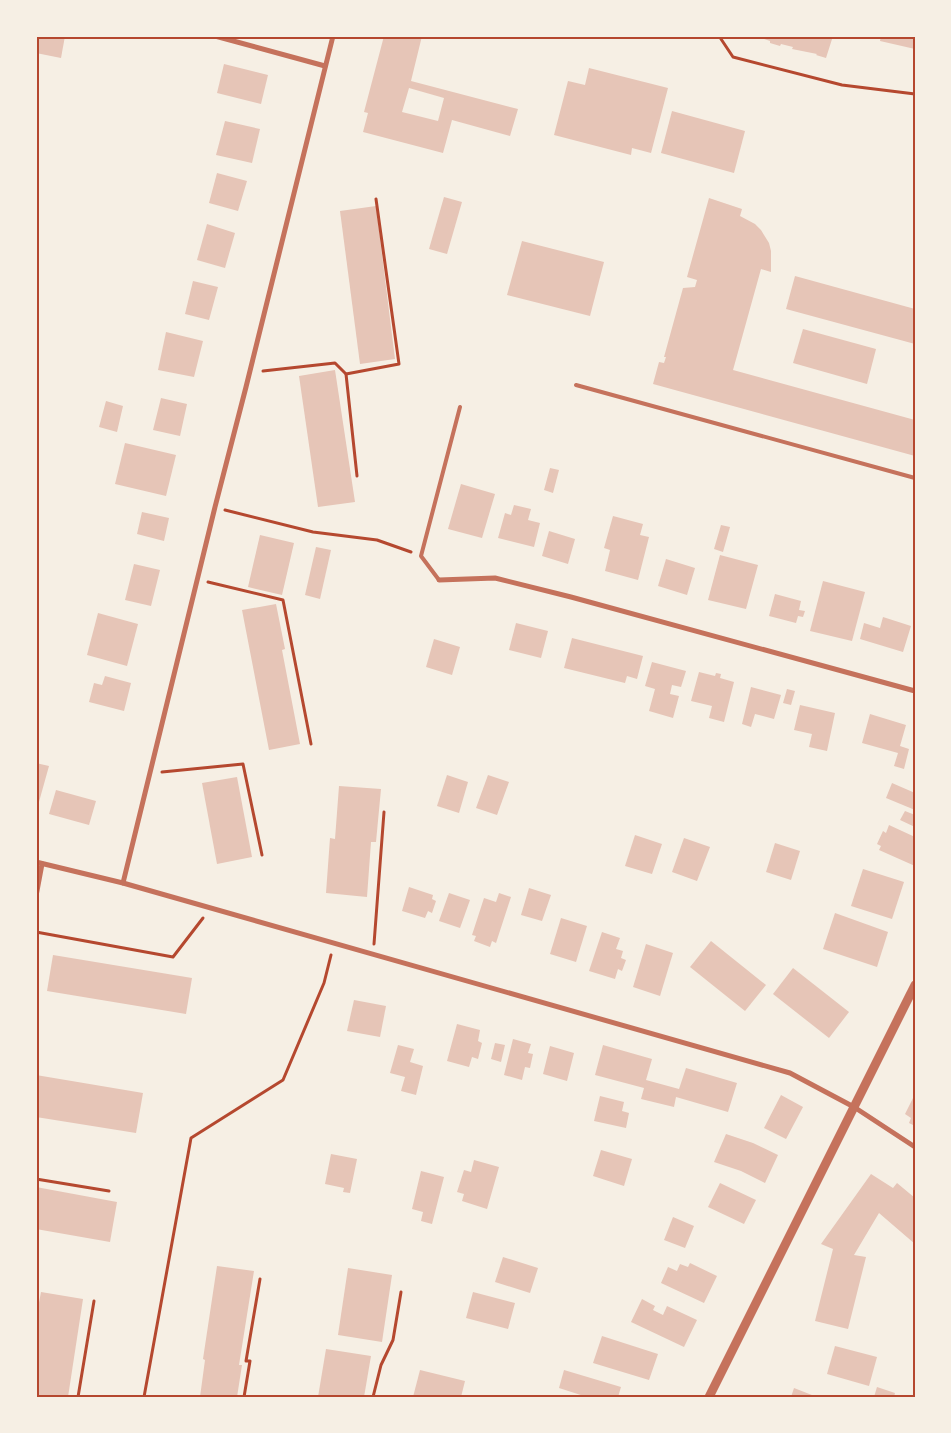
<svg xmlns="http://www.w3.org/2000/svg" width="951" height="1433" viewBox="0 0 951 1433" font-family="Quicksand,sans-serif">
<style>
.building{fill:#e6c5b7;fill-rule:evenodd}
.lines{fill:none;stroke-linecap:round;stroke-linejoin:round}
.path{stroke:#b5482f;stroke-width:3}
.service{stroke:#c5725c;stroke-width:4}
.minor{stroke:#c5725c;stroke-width:5}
.tertiary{stroke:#c5725c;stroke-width:9}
.neatline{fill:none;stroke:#b5482f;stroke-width:2}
</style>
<rect width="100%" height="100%" fill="#f6efe4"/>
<!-- building -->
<g class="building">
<path d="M36 36H65L61 58 36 53Z"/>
<path d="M384 36H422L411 81 518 109 510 136 452 120 443 153 363 132 368 113 364 112ZM409 88 444 98 438 121 402 112Z"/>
<path d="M755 36H833L826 58 816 55 817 54 792 49 793 47 781 44 780 46 770 43V41Z"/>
<path d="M881 36H915V49L880 41Z"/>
<path d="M224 64 268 75 261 104 217 93Z"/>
<path d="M589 68 668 88 651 153 632 148 631 155 554 135 568 81 585 85Z"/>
<path d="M672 111 745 131 734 173 661 153Z"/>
<path d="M225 121 260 129 252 163 216 155Z"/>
<path d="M217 173 247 181 238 211 209 203Z"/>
<path d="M444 197 462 202 447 254 429 249Z"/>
<path d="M709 198 742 209 740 216 755 224 761 230 769 243 771 251V272L761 269 733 370 915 420V456L653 384 659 362 664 363 666 357H664L683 288 695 287 697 280 687 277Z"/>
<path d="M376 206 395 359 360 364 340 211Z"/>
<path d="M207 224 235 233 225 268 197 260Z"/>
<path d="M522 241 604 262 590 316 507 295Z"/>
<path d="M795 276 915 309V344L786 309Z"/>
<path d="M193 281 218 287 209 320 185 314Z"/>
<path d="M803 329 876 349 867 384 793 363Z"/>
<path d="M166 332 203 341 194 377 158 370Z"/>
<path d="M335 370 355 502 318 507 299 376Z"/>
<path d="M161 398 187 404 180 436 153 430Z"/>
<path d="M106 401 123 406 117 432 99 427Z"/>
<path d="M125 443 176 455 166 496 115 484Z"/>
<path d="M550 468 559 470 553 493 544 490Z"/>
<path d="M461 484 495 494 482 538 448 529Z"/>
<path d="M514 505 531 509 528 520 540 523 534 547 498 538 505 513 511 515Z"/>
<path d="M142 512 169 518 164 541 137 534Z"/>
<path d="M613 516 643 524 640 535 649 537 638 580 605 571 610 550 604 548Z"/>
<path d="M721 525 730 527 723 552 714 549Z"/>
<path d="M549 531 575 539 568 564 542 556Z"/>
<path d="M260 535 294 543 282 595 248 587Z"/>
<path d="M316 547 331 550 320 599 305 595Z"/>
<path d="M720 555 758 565 746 609 708 600Z"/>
<path d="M666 559 695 568 687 595 658 586Z"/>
<path d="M134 564 160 570 151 606 125 600Z"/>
<path d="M823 581 865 592 852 641 810 631Z"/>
<path d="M775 594 801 601 799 610 805 611 803 617 798 616 796 623 769 616Z"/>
<path d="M276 604 285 649 282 650 300 744 269 750 242 610Z"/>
<path d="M98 613 138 624 127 666 87 655Z"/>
<path d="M883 617 911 626 903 652 860 639 864 623 880 628Z"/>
<path d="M516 623 548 631 541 658 509 650Z"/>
<path d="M572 638 643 656 637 679 627 676 625 683 564 668Z"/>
<path d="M434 639 460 647 452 675 426 667Z"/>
<path d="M652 662 686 671 681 687 672 685 670 694 679 696 673 718 649 711 655 689 645 686Z"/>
<path d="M699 672 715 676 716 673 721 674 720 678 734 682 724 722 709 718 712 706 691 701Z"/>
<path d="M105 676 131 683 124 711 89 702 94 683 102 685Z"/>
<path d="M751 687 781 695 774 719 755 714 751 727 742 724Z"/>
<path d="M787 689 795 691 791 705 783 703Z"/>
<path d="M800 705 835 713 827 751 809 747 812 734 794 730Z"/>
<path d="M870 714 906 725 900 746 909 749 904 769 894 766 898 753 862 743Z"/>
<path d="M36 763 49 766 37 809H36Z"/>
<path d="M447 775 468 782 459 813 437 806Z"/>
<path d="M488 775 509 782 497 815 476 808Z"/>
<path d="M237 777 252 857 217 864 202 783Z"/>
<path d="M892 783 915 793V810L886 798Z"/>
<path d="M339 786 381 789 376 842H371L367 897 326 893 330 838 335 839Z"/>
<path d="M56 790 96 801 89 825 49 814Z"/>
<path d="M905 811 915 815V827L900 820Z"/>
<path d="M889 825 915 837V866L879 850 881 846 877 844 883 831 886 833Z"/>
<path d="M635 835 662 844 652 874 625 866Z"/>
<path d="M684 838 710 847 697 881 672 872Z"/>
<path d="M775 843 800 851 791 880 766 872Z"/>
<path d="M863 869 904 882 892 919 851 906Z"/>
<path d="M409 887 433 895 432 899 436 901 432 913 428 911 425 918 402 911Z"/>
<path d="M529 888 551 895 542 921 521 915Z"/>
<path d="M449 893 470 900 460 928 439 921Z"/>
<path d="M499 893 511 897 496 943 492 941 490 947 474 941 476 936 472 935 484 898 496 902Z"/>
<path d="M835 913 888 932 877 967 823 949Z"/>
<path d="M561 918 587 926 576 962 550 954Z"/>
<path d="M602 932 620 938 616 949 623 951 621 958 626 960 622 971 618 969 615 979 589 971Z"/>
<path d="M711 941 766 985 745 1011 690 967Z"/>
<path d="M646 944 673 953 660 996 633 987Z"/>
<path d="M53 955 192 978 186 1014 47 991Z"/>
<path d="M793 968 849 1012 829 1038 773 994Z"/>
<path d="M354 1000 386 1006 380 1037 347 1031Z"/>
<path d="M457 1024 480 1030 478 1041 482 1043 478 1059 472 1057 469 1067 447 1061Z"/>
<path d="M513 1039 531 1044 528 1053 533 1054 530 1068 525 1067 522 1080 504 1075Z"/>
<path d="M495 1043 505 1045 501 1062 491 1059Z"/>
<path d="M398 1045 414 1049 410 1062 423 1066 416 1095 401 1091 405 1077 390 1073Z"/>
<path d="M603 1045 652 1059 646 1080 679 1089 686 1068 737 1083 728 1112 676 1097 674 1107 641 1099 644 1088 595 1075Z"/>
<path d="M550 1046 574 1053 567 1081 543 1074Z"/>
<path d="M36 1075 143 1093 136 1133 36 1117Z"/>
<path d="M915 1094V1126L909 1123 911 1118 905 1114Z"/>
<path d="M781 1095 803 1107 786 1139 764 1128Z"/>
<path d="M600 1096 624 1102 622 1111 629 1113 626 1128 594 1121Z"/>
<path d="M726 1134 753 1143 778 1155 765 1183 741 1171 714 1162Z"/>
<path d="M601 1150 632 1159 624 1186 593 1176Z"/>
<path d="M331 1154 357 1159 350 1193 343 1192 344 1188 325 1184Z"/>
<path d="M474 1160 499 1167 487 1209 462 1201 464 1194 457 1192 464 1170 471 1172Z"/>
<path d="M421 1171 444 1177 432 1224 421 1221 423 1212 412 1209Z"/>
<path d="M871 1174 893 1188 897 1183 915 1198V1244L879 1213 854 1255 866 1257 848 1329 815 1321 833 1249 821 1244Z"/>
<path d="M720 1183 756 1200 744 1224 708 1207Z"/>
<path d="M36 1187 117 1202 110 1242 36 1229Z"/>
<path d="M673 1217 694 1226 685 1248 664 1240Z"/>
<path d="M503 1257 538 1268 530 1293 495 1282Z"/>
<path d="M690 1263 717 1276 704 1303 661 1283 668 1267 677 1271 680 1264 688 1267Z"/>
<path d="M217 1266 254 1271 239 1365H242L237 1397H200L205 1360 203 1359Z"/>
<path d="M348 1268 392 1275 382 1342 338 1335Z"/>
<path d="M41 1292 83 1299 68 1397H36V1319Z"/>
<path d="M473 1292 515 1303 508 1329 466 1318Z"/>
<path d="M642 1299 655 1306 653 1310 663 1315 667 1306 697 1320 684 1347 631 1322Z"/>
<path d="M602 1336 658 1354 649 1380 593 1363Z"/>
<path d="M835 1346 877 1357 869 1386 827 1374Z"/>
<path d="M326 1349 371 1356 364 1397H318Z"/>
<path d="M420 1370 465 1381 461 1397H413Z"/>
<path d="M564 1370 621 1387 618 1397H587L559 1388Z"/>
<path d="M877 1387 895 1393 894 1397H874Z"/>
<path d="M794 1388 817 1397H791Z"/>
</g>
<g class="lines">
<!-- path -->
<g class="path">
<path d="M719 36 733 57 842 85 915 94"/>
<path d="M263 371 335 363 346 374 357 476"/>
<path d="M346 374 399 364 376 199"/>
<path d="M225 510 313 532 377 540 411 552"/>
<path d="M208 582 283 600 311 744"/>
<path d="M162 772 243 764 262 855"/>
<path d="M36 932 173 957 203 918"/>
<path d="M374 944 384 812"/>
<path d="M36 1179 109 1191"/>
<path d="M78 1397 94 1301"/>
<path d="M144 1397 191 1138 283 1080 324 983 331 955"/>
<path d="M244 1397 250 1361H246L260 1279"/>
<path d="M373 1397 381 1365 393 1340 401 1292"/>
</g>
<!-- service -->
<g class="service">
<path d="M576 385 915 478"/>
<path d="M439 580 421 556 460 407"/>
</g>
<!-- minor -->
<g class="minor">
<path d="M215 36 325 66"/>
<path d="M439 580 495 578 571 597 915 691"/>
<path d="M36 862 123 883 790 1073 854 1107 915 1147"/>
<path d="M123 883 215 507 246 387 333 36"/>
<path d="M36 896 42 864"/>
</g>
<!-- tertiary -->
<path class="tertiary" d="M709 1397 915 985"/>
</g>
<!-- border -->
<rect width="951" height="1433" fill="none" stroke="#f6efe4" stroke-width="75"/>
<rect x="38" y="38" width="876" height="1358" class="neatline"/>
</svg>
